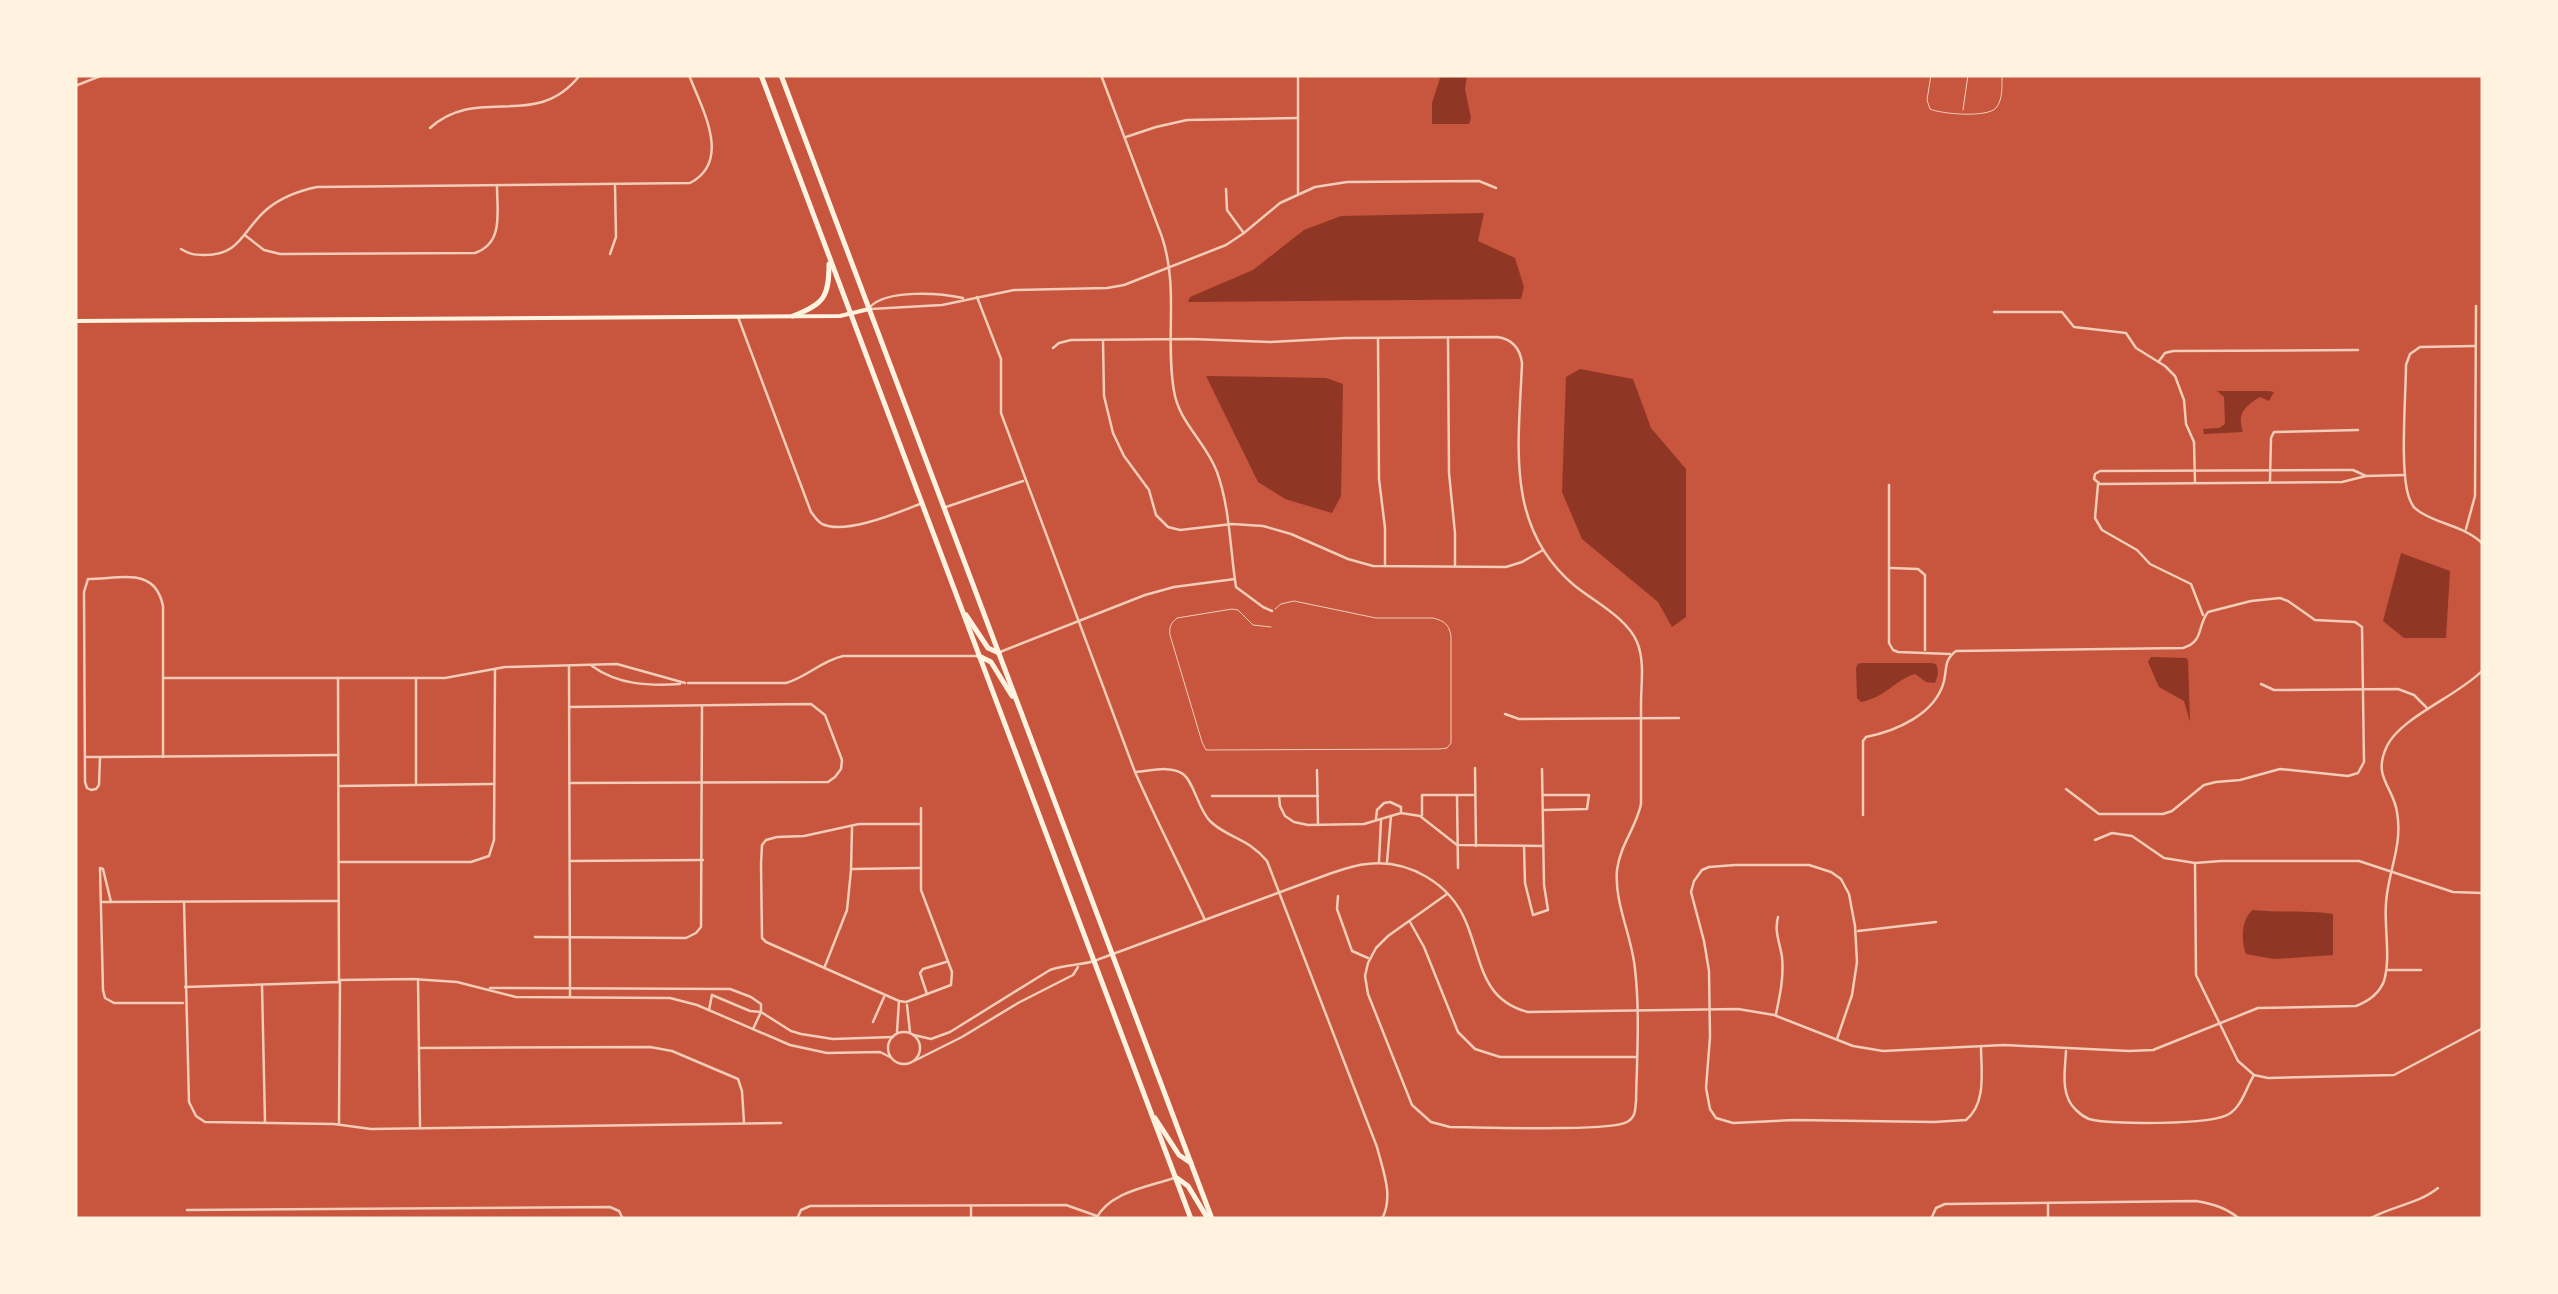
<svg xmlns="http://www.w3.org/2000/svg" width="2558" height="1294" viewBox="0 0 2558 1294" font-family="Georgia,serif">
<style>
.water{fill:#8f3625}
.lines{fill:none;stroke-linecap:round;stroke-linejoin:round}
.service{stroke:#f1ccb7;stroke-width:1}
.minor{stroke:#f1ccb7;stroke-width:2.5}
.secondary{stroke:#fff3e0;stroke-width:4}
.trunk{stroke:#fff3e0;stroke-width:5}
</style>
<rect width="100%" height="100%" fill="#c8553d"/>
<!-- water -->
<g class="water">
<path d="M1441 75H1467L1465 89 1471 118 1469 124H1432V103Z"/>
<path d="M1484 213 1478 241 1515 258 1524 287 1521 299 1188 302 1190 297 1253 270 1304 230 1341 216Z"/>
<path d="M1580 369 1633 379 1651 428 1686 469V617L1672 627 1658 602 1582 539 1562 492 1566 377Z"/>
<path d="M1206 376 1326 378 1343 384 1341 496 1332 513 1285 499 1258 482Z"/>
<path d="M2217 391H2269L2274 392 2269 401 2260 397C2244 407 2237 413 2243 432L2204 434 2203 429 2219 428 2225 424 2224 397Z"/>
<path d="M2401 553 2450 571 2446 638H2404L2383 621Z"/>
<path d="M2151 657 2186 658 2188 660 2190 722 2184 701 2159 687 2148 662Z"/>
<path d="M1861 663H1931L1936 664C1939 671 1938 676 1935 683L1926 682 1915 674C1894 680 1887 697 1861 702L1857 698 1856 668 1858 664Z"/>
<path d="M2253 910C2280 913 2306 910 2333 914V955L2274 959 2246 954C2241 942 2241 918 2253 910Z"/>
</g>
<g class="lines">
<!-- service -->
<g class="service">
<path d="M1931 75 1927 100 1930 109C1941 114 1987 118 1996 108 2003 100 2002 85 2002 75"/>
<path d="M1963 110 1968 75"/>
<path d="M1271 627 1253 625 1238 610 1232 609 1177 618C1171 623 1169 627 1170 635L1202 742 1206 750 1439 749 1447 748 1451 743V636C1449 625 1445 621 1433 618H1376L1294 601 1281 604 1275 609"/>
</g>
<!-- minor -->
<g class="minor">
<path d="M1101 75 1162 237C1179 288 1165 339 1174 391 1179 423 1206 442 1217 472 1230 508 1230 549 1236 587L1263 607 1272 611"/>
<path d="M1298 75V193"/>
<path d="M75 86 103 75"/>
<path d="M430 128C478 84 536 132 580 75"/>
<path d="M1126 137 1156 127 1187 120 1298 118"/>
<path d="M1226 189 1227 210 1243 232"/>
<path d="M246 236 264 250 280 254 475 253C504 243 497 212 497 186"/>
<path d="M181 249C189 254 194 255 204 255 241 255 242 231 266 210 281 197 298 191 317 187L690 183C733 161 701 107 689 75"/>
<path d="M610 254 616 237 615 186"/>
<path d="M977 297 1001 359V413L1135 772C1157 822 1182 870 1205 920"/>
<path d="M870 307C887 289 940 293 963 298"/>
<path d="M871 309 942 305 1014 290 1107 288 1124 285 1226 245 1244 233 1280 203 1315 187 1347 182 1479 181 1496 188"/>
<path d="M1994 312H2062L2074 327 2126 333 2136 348 2165 366 2175 376 2184 400 2186 424 2194 442 2195 482"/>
<path d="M738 317 811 512C815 517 817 521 822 524 845 535 897 513 920 504"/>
<path d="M1378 339 1379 479 1385 528V566"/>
<path d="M1448 339 1449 473 1455 533V565"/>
<path d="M1103 341 1104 396 1113 433 1124 456 1149 490 1156 515 1168 527 1180 530 1232 524 1263 526 1291 534 1348 559 1373 566 1506 567 1522 562 1543 550"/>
<path d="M2475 346 2420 347 2410 354 2406 365C2406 395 2399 476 2410 500 2413 507 2414 508 2420 512 2440 525 2465 526 2483 544"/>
<path d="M1053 348 1059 343 1071 340 1192 339 1270 342 1345 338 1497 337C1512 339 1520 348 1522 363 1519 444 1504 527 1575 586 1595 602 1627 618 1637 642 1645 661 1641 684 1641 704 1641 737 1641 771 1641 804 1636 828 1620 845 1617 870 1614 903 1632 936 1635 969 1640 1012 1637 1057 1636 1101 1635 1110 1636 1117 1627 1122 1609 1132 1479 1127 1450 1127L1431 1122 1412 1105 1368 994 1365 976 1368 963 1376 948 1388 936 1447 894"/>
<path d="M2159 361 2165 353 2173 351 2358 350"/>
<path d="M2366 476 2353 470H2341L2100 471 2095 474 2094 479 2100 484 2342 482 2366 476 2405 475"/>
<path d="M2270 481 2271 438 2274 432 2358 430"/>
<path d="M2098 484 2095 518 2102 530 2137 550 2150 564 2191 584 2203 615"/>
<path d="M1889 485V643L1893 650 1898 652 1950 654"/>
<path d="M946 507 1023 481"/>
<path d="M2466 529 2475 496 2476 306"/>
<path d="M1891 568 1918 569 1925 575V650"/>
<path d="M1000 652 1145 595 1174 587 1235 579"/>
<path d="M569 666 570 996"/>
<path d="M592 666C618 685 649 686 680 684"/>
<path d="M164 678H445L505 667 617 664 685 683"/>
<path d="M338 678 339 980 413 979 457 982 516 997 670 998 697 1005 790 1045 827 1053 880 1052 890 1057"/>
<path d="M688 683H786C807 677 821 661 843 656H978"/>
<path d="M2261 684 2274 690 2398 689 2414 695 2428 709"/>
<path d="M569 707 811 704 825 715 842 760 841 769 835 777 828 782 569 783"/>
<path d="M1505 714 1519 719 1679 718"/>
<path d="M85 757H100L99 785 96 789 91 790 87 788 85 782 84 592 88 579C120 579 155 566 163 606V757"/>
<path d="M101 757 338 755"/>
<path d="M1475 768 1476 846"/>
<path d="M1317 770 1318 824"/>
<path d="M1136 772C1150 771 1171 765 1183 774 1194 782 1198 809 1210 821 1227 838 1247 837 1267 861L1377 1147C1383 1171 1394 1196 1382 1219"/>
<path d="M416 783V678"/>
<path d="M340 786 492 784"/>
<path d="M1544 795H1589L1587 809 1544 810"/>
<path d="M1212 796H1318"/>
<path d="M1279 796 1280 806 1285 816 1294 822 1308 825 1364 824 1401 813 1420 816 1457 845 1543 846"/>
<path d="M1457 796 1458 868"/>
<path d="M1422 815V795H1473"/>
<path d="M1863 815V741L1866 737C1896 731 1936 714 1944 681 1947 668 1944 660 1956 651L2183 648C2204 642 2197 626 2208 612L2251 601 2280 598 2288 601 2315 620 2355 622 2362 627 2364 762 2358 773 2348 776 2280 769 2240 780 2216 782 2204 785 2172 811 2163 814H2099L2066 789"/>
<path d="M1376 819 1377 810 1384 803 1390 802 1401 807V811"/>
<path d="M920 824H859L804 836 777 837 766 840 762 845 761 864 762 938 766 942 899 1001 906 1002 951 985 952 972 921 890V808"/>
<path d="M2095 840 2112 833 2132 836 2164 858 2195 863 2221 861H2359L2453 892 2483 893"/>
<path d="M1524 846 1525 883 1533 915 1548 910 1544 885 1542 769"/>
<path d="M571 861 703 860"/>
<path d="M340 862H471L489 856 494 840 495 670"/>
<path d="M1379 862 1381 820"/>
<path d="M1387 862 1391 816"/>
<path d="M2195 863 2196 975 2238 1061 2254 1075 2268 1078 2394 1075 2483 1028"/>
<path d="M852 869 919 868"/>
<path d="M1338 896 1337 909 1352 951 1368 958"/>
<path d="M101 902 338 901"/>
<path d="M111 902 103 869 100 868 103 990 105 998 114 1003H183"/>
<path d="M184 902 189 1102 196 1116 205 1122 334 1124 371 1129 781 1123"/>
<path d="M1410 922 1424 947 1458 1032 1475 1049 1500 1057H1636"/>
<path d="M1858 931 1936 922"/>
<path d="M535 937 686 938 696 933 701 927 702 706"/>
<path d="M825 966 847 910 851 870 852 828"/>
<path d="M2387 970H2421"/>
<path d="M418 979 420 1126"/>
<path d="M262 985 265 1122"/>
<path d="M185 987 340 982 339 1123"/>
<path d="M490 988 730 989 751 997 761 1004V1012L753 1029"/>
<path d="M927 994 920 973 923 969 946 962"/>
<path d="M712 995 750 1011 761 1012 791 1031 801 1034 833 1039 893 1037"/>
<path d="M907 1005 910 1032"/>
<path d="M709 1010 712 995"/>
<path d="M1776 1014C1780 995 1784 977 1782 957 1780 943 1774 932 1778 917"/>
<path d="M873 1022 884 997"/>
<circle cx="904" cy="1048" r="16"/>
<path d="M897 1032 899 1001"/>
<path d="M914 1035 931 1039 950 1032 1050 970C1066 964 1078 966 1094 961L1329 874C1341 870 1354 865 1367 864 1408 859 1450 883 1466 922 1482 960 1481 1000 1528 1012L1738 1009 1774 1015 1853 1046 1883 1051 2004 1045 2129 1051 2153 1050 2258 1008 2356 1006C2369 1001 2379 994 2384 981 2391 957 2384 928 2386 903 2388 871 2403 846 2397 812 2393 786 2372 777 2387 746 2401 717 2458 696 2483 670"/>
<path d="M1837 1039 1852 995 1857 962 1855 926 1849 894 1841 879 1831 872 1809 865H1735L1709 867 1702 870 1694 881 1691 892 1704 941 1709 971 1710 1037 1706 1088 1710 1109 1716 1118 1733 1123 1794 1120 1934 1122 1966 1120C1987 1103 1981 1070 1981 1046"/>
<path d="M419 1048 650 1047 672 1051 738 1079 742 1091 744 1122"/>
<path d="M2066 1051C2065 1071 2060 1095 2076 1110 2080 1114 2084 1117 2089 1119 2108 1125 2213 1125 2229 1114 2242 1106 2246 1088 2254 1075"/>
<path d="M914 1061 962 1037 1018 1003 1073 975 1078 967"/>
<path d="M2048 1204V1219"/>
<path d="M971 1206V1219"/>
<path d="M187 1210 610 1207 619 1211 623 1219"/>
<path d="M797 1219 801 1210 810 1206 1066 1205 1097 1216"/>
<path d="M1096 1219C1109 1192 1148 1187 1174 1178"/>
<path d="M1931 1219 1936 1208 1945 1204 2196 1201C2214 1204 2226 1208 2240 1219"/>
<path d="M2369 1219C2392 1206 2418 1204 2438 1188"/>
</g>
<!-- secondary -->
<path class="secondary" d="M75 321 840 316 869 309"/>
<!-- trunk -->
<g class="trunk">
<path d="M761 75 1191 1219"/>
<path d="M781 75 1212 1219"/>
<path d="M793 316C824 304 829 297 829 264"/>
<path d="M966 615 988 648 999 653"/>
<path d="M979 656 991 662 1012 696"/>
<path d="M1155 1118 1179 1155 1191 1163"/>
<path d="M1177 1178 1188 1186 1208 1219"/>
</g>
</g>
<!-- border -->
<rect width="2558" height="1294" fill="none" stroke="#fff3e0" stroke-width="155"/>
</svg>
